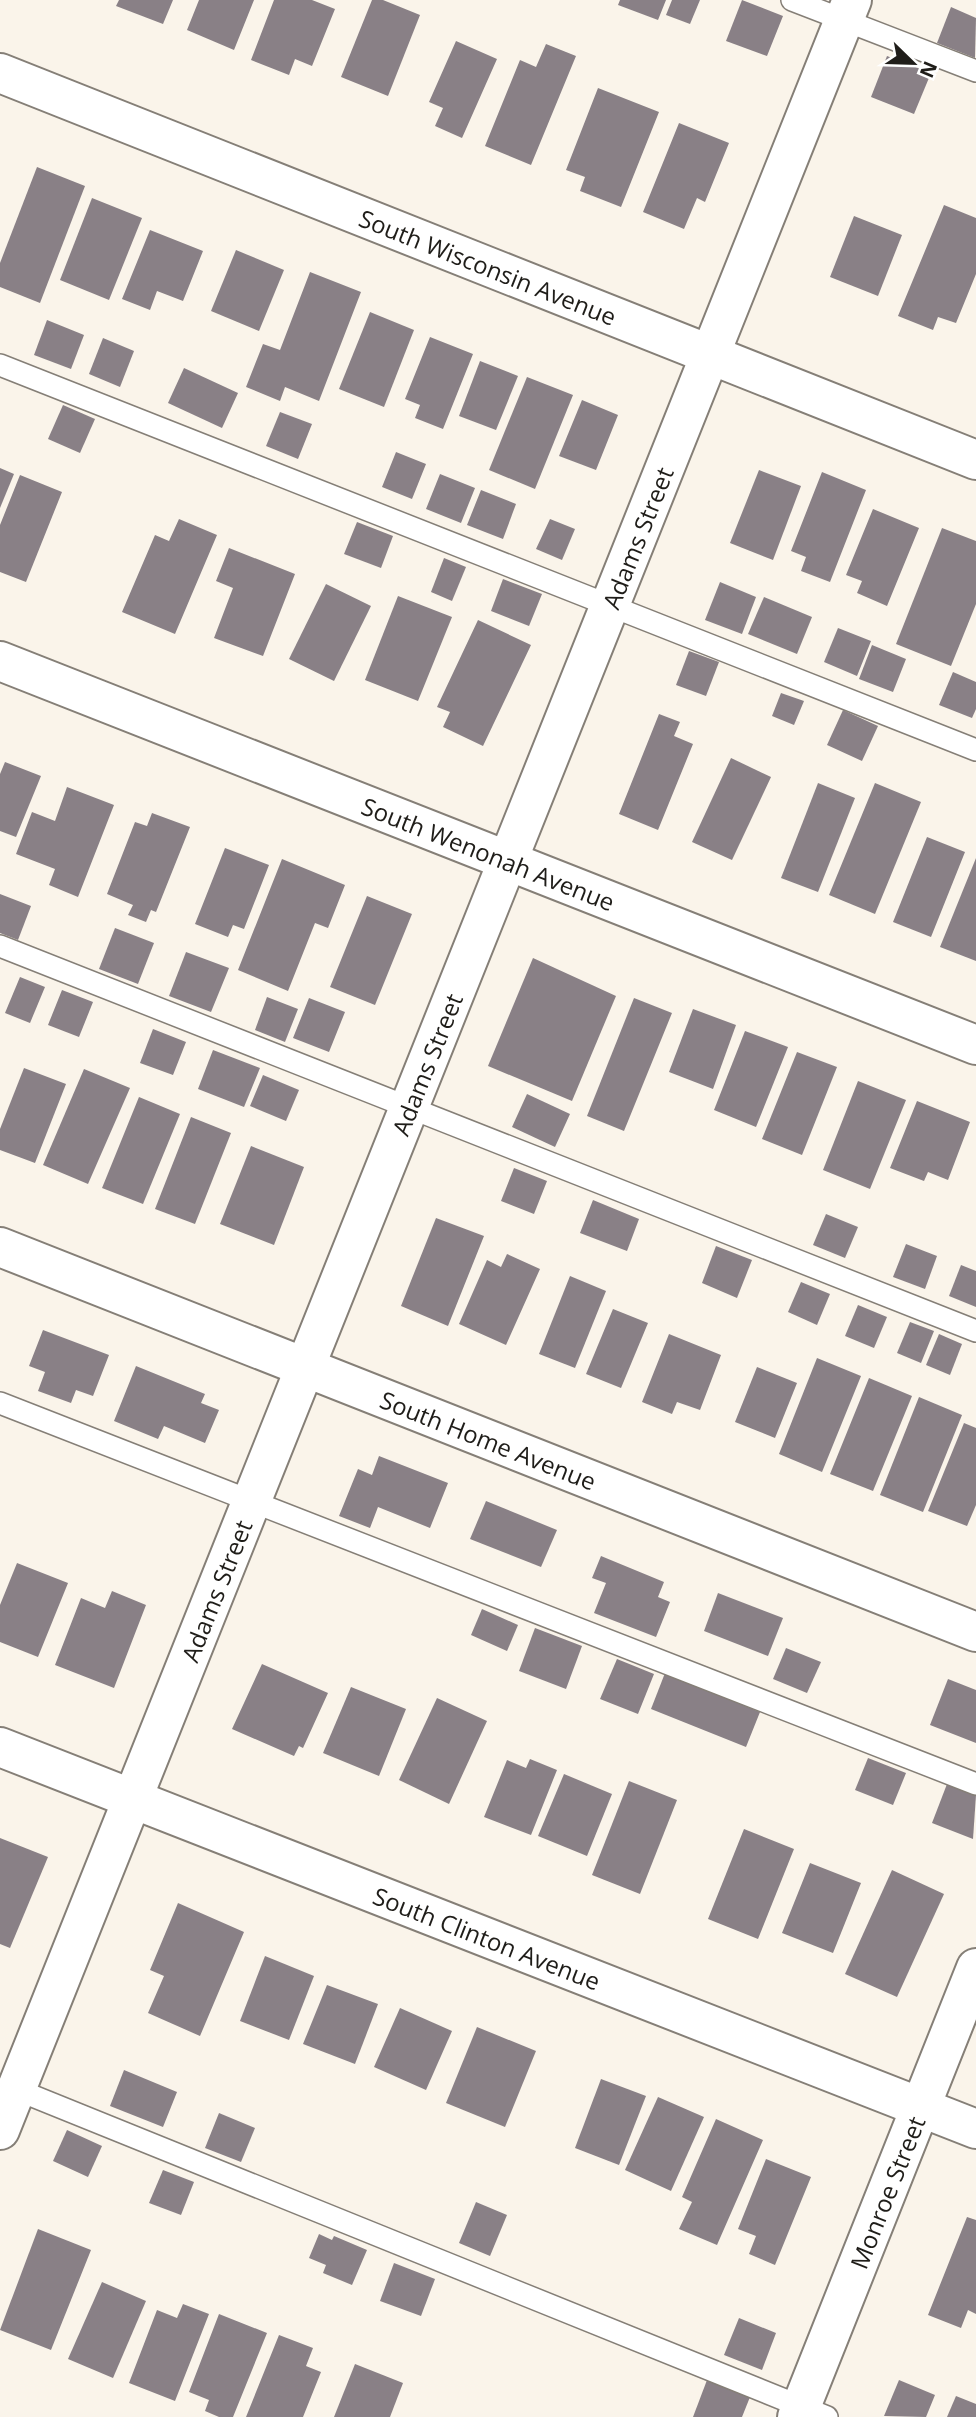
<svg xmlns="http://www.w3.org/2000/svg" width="976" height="2417" viewBox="0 0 976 2417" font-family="'Open Sans',sans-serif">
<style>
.building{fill:#898086}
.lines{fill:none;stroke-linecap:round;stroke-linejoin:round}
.service-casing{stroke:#857f77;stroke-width:24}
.minor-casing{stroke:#857f77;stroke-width:42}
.service{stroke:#fff;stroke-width:21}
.minor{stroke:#fff;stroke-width:38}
.labels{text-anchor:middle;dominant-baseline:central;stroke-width:7;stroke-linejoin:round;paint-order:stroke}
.street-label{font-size:24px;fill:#1f1d19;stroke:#fff}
</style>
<rect width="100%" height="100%" fill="#faf4ea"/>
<!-- building -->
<g class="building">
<path d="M119 0H173L163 24 116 6Z"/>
<path d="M199 0H254L234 50 187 30Z"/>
<path d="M274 0H312L335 9 312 66 295 59 289 75 251 60Z"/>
<path d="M372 0H383L420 15 388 96 341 77Z"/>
<path d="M620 0H666L658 20 618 5Z"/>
<path d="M672 0H700L690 24 666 15Z"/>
<path d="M742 0 783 16 767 56 726 41Z"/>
<path d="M951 7 976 18 975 58 937 43Z"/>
<path d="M456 41 497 59 462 138 435 126 443 108 429 102Z"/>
<path d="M546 44 576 56 531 165 485 146 520 60 536 67Z"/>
<path d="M887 56 931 73 914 114 871 97Z"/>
<path d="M598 88 659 112 621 207 580 191 585 177 566 170Z"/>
<path d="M679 123 729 143 705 202 697 198 684 229 643 212Z"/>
<path d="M37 167 85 186 40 303 0 287V263Z"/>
<path d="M92 198 142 218 109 300 60 280Z"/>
<path d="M944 205 976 218V274L956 323 938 317 933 330 898 316Z"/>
<path d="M854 216 902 235 878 296 830 277Z"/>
<path d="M150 230 203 251 183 301 157 291 150 310 122 299Z"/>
<path d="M236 250 284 270 259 331 211 311Z"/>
<path d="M310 272 361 292 319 401 285 387 280 401 246 387 263 344 280 350Z"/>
<path d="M370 312 414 330 384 407 339 389Z"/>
<path d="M47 320 84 335 71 369 34 355Z"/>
<path d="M430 337 473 354 443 429 415 418 420 405 405 399Z"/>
<path d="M103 338 134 351 120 387 89 374Z"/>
<path d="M480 361 518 376 496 430 459 416Z"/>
<path d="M184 368 238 393 222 428 168 403Z"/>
<path d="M527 377 573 395 535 489 489 470Z"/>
<path d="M582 400 618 415 596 470 559 456Z"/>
<path d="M63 405 95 419 80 453 48 439Z"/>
<path d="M280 412 312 424 298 459 266 446Z"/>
<path d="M396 452 426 464 412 499 382 487Z"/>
<path d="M0 468 14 474 0 508Z"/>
<path d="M759 470 801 486 773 560 730 543Z"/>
<path d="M822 472 866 490 830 582 801 571 806 557 791 551Z"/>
<path d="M440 474 475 488 461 523 426 509Z"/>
<path d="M20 475 62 492 26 582 0 572V525Z"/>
<path d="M481 490 516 504 503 539 467 525Z"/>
<path d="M873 509 919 528 887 606 857 593 862 581 846 575Z"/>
<path d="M179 519 217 535 175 634 122 612 155 535 169 541Z"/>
<path d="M550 519 575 529 562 560 536 549Z"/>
<path d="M357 522 393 536 381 568 344 554Z"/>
<path d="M942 528 976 541V604L951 666 896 644Z"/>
<path d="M229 548 295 574 263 656 214 638 233 588 216 581Z"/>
<path d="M444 558 466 567 452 601 431 592Z"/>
<path d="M503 579 542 594 529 626 491 611Z"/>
<path d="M720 582 756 597 742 634 705 620Z"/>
<path d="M326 584 371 606 334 681 289 659Z"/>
<path d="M398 596 452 617 418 701 365 680Z"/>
<path d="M764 597 812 617 797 654 748 634Z"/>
<path d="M478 620 531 645 483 746 443 727 450 712 437 707Z"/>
<path d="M838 628 871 641 857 676 824 662Z"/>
<path d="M872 645 906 659 893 692 859 679Z"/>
<path d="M689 651 719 662 706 696 676 685Z"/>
<path d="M953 672 976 682V709L972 718 939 705Z"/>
<path d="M781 693 804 701 794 725 772 716Z"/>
<path d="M843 710 878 726 862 761 827 745Z"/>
<path d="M659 714 680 722 674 736 693 744 658 830 619 814Z"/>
<path d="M731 758 771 777 732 860 692 842Z"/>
<path d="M5 762 41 776 16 837 0 831V774Z"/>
<path d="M818 783 855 798 818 892 781 878Z"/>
<path d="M875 783 921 802 875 914 829 895Z"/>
<path d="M67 787 114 805 78 897 49 885 55 869 16 854 32 812 55 821Z"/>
<path d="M152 813 190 827 156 912 151 910 146 922 128 915 133 905 107 894 135 822 147 826Z"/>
<path d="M927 837 965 852 931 937 893 922Z"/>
<path d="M225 848 269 865 244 929 233 925 228 937 195 924Z"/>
<path d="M976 858V961L940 947Z"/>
<path d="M282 859 345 885 328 928 315 923 288 991 238 970Z"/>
<path d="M0 894 31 906 18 940 0 933Z"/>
<path d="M367 896 412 914 375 1005 330 987Z"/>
<path d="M115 928 154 943 138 984 99 969Z"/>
<path d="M186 952 229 968 211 1012 169 996Z"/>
<path d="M533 958 616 996 572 1101 488 1066Z"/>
<path d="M20 977 45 987 30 1023 5 1013Z"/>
<path d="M62 990 93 1002 79 1037 48 1025Z"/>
<path d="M267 997 298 1009 285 1042 255 1030Z"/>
<path d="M309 998 345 1012 329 1052 293 1038Z"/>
<path d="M634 998 672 1013 624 1131 587 1116Z"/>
<path d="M693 1009 736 1025 713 1089 669 1072Z"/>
<path d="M153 1029 186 1042 173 1075 140 1063Z"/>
<path d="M745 1031 788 1047 756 1127 714 1110Z"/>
<path d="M213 1050 260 1068 244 1107 198 1089Z"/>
<path d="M797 1052 837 1067 802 1155 762 1139Z"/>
<path d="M24 1068 66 1084 35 1163 0 1150V1129Z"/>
<path d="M84 1069 130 1088 88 1184 43 1165Z"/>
<path d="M263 1075 299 1090 286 1121 250 1106Z"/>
<path d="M858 1081 906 1100 870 1189 823 1170Z"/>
<path d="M527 1094 570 1114 555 1147 512 1127Z"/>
<path d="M139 1097 180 1114 143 1204 102 1188Z"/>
<path d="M917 1101 970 1122 948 1180 928 1172 924 1181 890 1168Z"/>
<path d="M191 1117 231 1133 195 1224 155 1209Z"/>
<path d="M251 1146 304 1167 274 1245 220 1224Z"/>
<path d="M514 1168 547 1181 534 1214 501 1201Z"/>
<path d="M593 1200 639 1219 627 1251 580 1233Z"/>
<path d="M826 1214 858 1227 845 1258 813 1245Z"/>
<path d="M436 1218 484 1236 448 1326 401 1306Z"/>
<path d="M906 1244 937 1256 925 1289 893 1277Z"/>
<path d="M716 1246 752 1260 737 1298 702 1283Z"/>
<path d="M507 1254 540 1269 506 1345 459 1324 487 1260 501 1267Z"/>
<path d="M961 1265 976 1271V1307L949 1296Z"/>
<path d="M570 1276 606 1291 575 1368 539 1354Z"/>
<path d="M801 1282 830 1294 817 1325 788 1312Z"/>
<path d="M858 1305 887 1317 874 1348 845 1336Z"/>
<path d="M613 1309 648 1323 621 1388 586 1374Z"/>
<path d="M910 1322 934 1331 921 1363 897 1353Z"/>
<path d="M43 1330 109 1355 93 1396 76 1390 71 1403 38 1391 45 1372 29 1366Z"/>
<path d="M669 1334 721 1355 700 1410 677 1402 672 1414 642 1402Z"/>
<path d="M939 1334 962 1344 950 1375 926 1365Z"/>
<path d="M817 1358 861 1376 822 1472 779 1454Z"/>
<path d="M136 1366 205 1394 201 1403 219 1410 205 1443 164 1426 158 1439 114 1421Z"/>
<path d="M757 1367 797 1383 775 1438 735 1422Z"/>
<path d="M869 1378 912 1396 873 1491 830 1474Z"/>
<path d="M919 1397 962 1415 923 1512 880 1495Z"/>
<path d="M964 1423 976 1428V1505L967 1526 928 1511Z"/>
<path d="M379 1456 448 1483 430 1528 378 1507 370 1528 339 1516 358 1469 372 1475Z"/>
<path d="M486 1501 557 1530 541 1567 470 1539Z"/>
<path d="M601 1556 664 1582 658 1597 670 1602 656 1637 594 1613 606 1583 592 1578Z"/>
<path d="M17 1563 68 1583 38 1657 0 1642V1605Z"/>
<path d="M112 1591 146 1605 114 1688 55 1665 81 1598 105 1608Z"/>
<path d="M718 1593 783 1618 768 1656 704 1631Z"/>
<path d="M482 1609 518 1625 507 1651 471 1635Z"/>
<path d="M535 1628 582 1646 566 1689 519 1671Z"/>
<path d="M786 1648 821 1662 807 1693 773 1679Z"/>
<path d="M617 1659 654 1674 638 1714 600 1699Z"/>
<path d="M262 1664 328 1693 303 1748 299 1746 294 1756 232 1729Z"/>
<path d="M665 1673 760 1712 746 1747 651 1709Z"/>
<path d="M948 1679 976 1690V1743L930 1725Z"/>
<path d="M351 1687 406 1709 379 1776 323 1753Z"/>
<path d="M437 1698 487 1721 449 1804 399 1780Z"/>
<path d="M868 1758 906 1773 893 1805 855 1790Z"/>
<path d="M530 1759 557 1770 531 1835 484 1817 507 1760 526 1768Z"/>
<path d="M564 1774 612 1794 587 1856 538 1836Z"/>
<path d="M629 1781 677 1800 640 1894 592 1875Z"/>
<path d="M947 1784 976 1795 973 1839 932 1823Z"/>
<path d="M744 1829 794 1849 758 1939 708 1919Z"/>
<path d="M0 1838 48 1857 10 1948 0 1944Z"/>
<path d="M810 1863 861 1883 833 1953 782 1933Z"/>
<path d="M892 1870 944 1894 897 1997 845 1974Z"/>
<path d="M178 1903 244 1932 200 2036 148 2013 164 1976 150 1970Z"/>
<path d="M265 1956 314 1976 289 2040 240 2021Z"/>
<path d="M327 1985 378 2004 355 2064 303 2044Z"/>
<path d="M400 2008 452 2031 426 2090 374 2067Z"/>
<path d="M477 2027 536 2051 505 2127 446 2103Z"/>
<path d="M124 2070 177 2092 163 2127 110 2106Z"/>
<path d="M601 2079 646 2096 619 2165 575 2148Z"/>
<path d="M658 2097 704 2117 671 2191 625 2170Z"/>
<path d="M219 2113 255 2128 241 2162 205 2148Z"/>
<path d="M716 2119 763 2140 717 2245 679 2229 692 2202 682 2197Z"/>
<path d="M67 2130 102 2146 88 2177 53 2161Z"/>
<path d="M766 2159 811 2177 775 2265 749 2254 756 2236 738 2229Z"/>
<path d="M163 2170 194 2182 181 2215 149 2203Z"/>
<path d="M476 2202 507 2215 490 2256 459 2243Z"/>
<path d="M967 2217 976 2220V2314L968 2310 961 2328 928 2315Z"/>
<path d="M38 2229 91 2250 51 2350 0 2330Z"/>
<path d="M319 2234 332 2240 334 2236 367 2250 352 2285 323 2273 326 2265 309 2258Z"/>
<path d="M394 2263 435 2279 421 2316 380 2301Z"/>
<path d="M102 2282 146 2301 113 2378 68 2359Z"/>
<path d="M183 2304 209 2314 175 2401 129 2383 157 2310 177 2318Z"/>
<path d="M219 2314 267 2333 233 2417H219L205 2411 209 2400 189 2392Z"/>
<path d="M739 2318 776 2333 762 2370 724 2355Z"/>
<path d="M279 2335 313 2348 306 2366 321 2372 303 2417H246Z"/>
<path d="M355 2364 403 2383 390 2417H334Z"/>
<path d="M707 2380 750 2397 742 2417H693Z"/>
<path d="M899 2380 935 2395 926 2417 884 2416Z"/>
<path d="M956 2396 976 2404V2417H947Z"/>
</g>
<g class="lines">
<!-- service casing -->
<g class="service-casing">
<g id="service">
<path d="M792 0 976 71"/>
<path d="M0 365 976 750"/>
<path d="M0 946 976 1331"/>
<path d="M0 1403 976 1784"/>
<path d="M8 2086 827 2417"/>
</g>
</g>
<!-- minor casing -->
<g class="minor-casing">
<g id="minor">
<path id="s1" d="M0 73 976 460"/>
<path id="s2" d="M0 661 976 1045"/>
<path id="s3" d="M0 1247 976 1632"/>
<path id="s4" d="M0 1747 976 2129"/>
<path id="s5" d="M0 2130 852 0"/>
<path id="s6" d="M797 2417 976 1968"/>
</g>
</g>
<!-- service -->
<use href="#service" class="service"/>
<!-- minor -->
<use href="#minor" class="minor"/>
</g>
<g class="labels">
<!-- street labels -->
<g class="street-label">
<text stroke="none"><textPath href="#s1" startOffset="525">South Wisconsin Avenue</textPath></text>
<text stroke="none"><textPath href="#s5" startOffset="1715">Adams Street</textPath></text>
<text stroke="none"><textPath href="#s2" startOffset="525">South Wenonah Avenue</textPath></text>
<text stroke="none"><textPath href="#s5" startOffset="1148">Adams Street</textPath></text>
<text stroke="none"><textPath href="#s3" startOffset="525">South Home Avenue</textPath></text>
<text stroke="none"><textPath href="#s5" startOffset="581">Adams Street</textPath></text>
<text stroke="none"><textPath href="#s4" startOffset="523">South Clinton Avenue</textPath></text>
<text stroke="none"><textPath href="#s6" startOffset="242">Monroe Street</textPath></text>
</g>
</g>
<!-- north arrow -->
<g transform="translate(913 63) rotate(113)" stroke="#ffffff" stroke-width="5" paint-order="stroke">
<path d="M0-5L12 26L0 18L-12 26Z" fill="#1f1d19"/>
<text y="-10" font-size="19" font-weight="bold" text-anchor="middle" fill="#1f1d19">N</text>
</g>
</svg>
